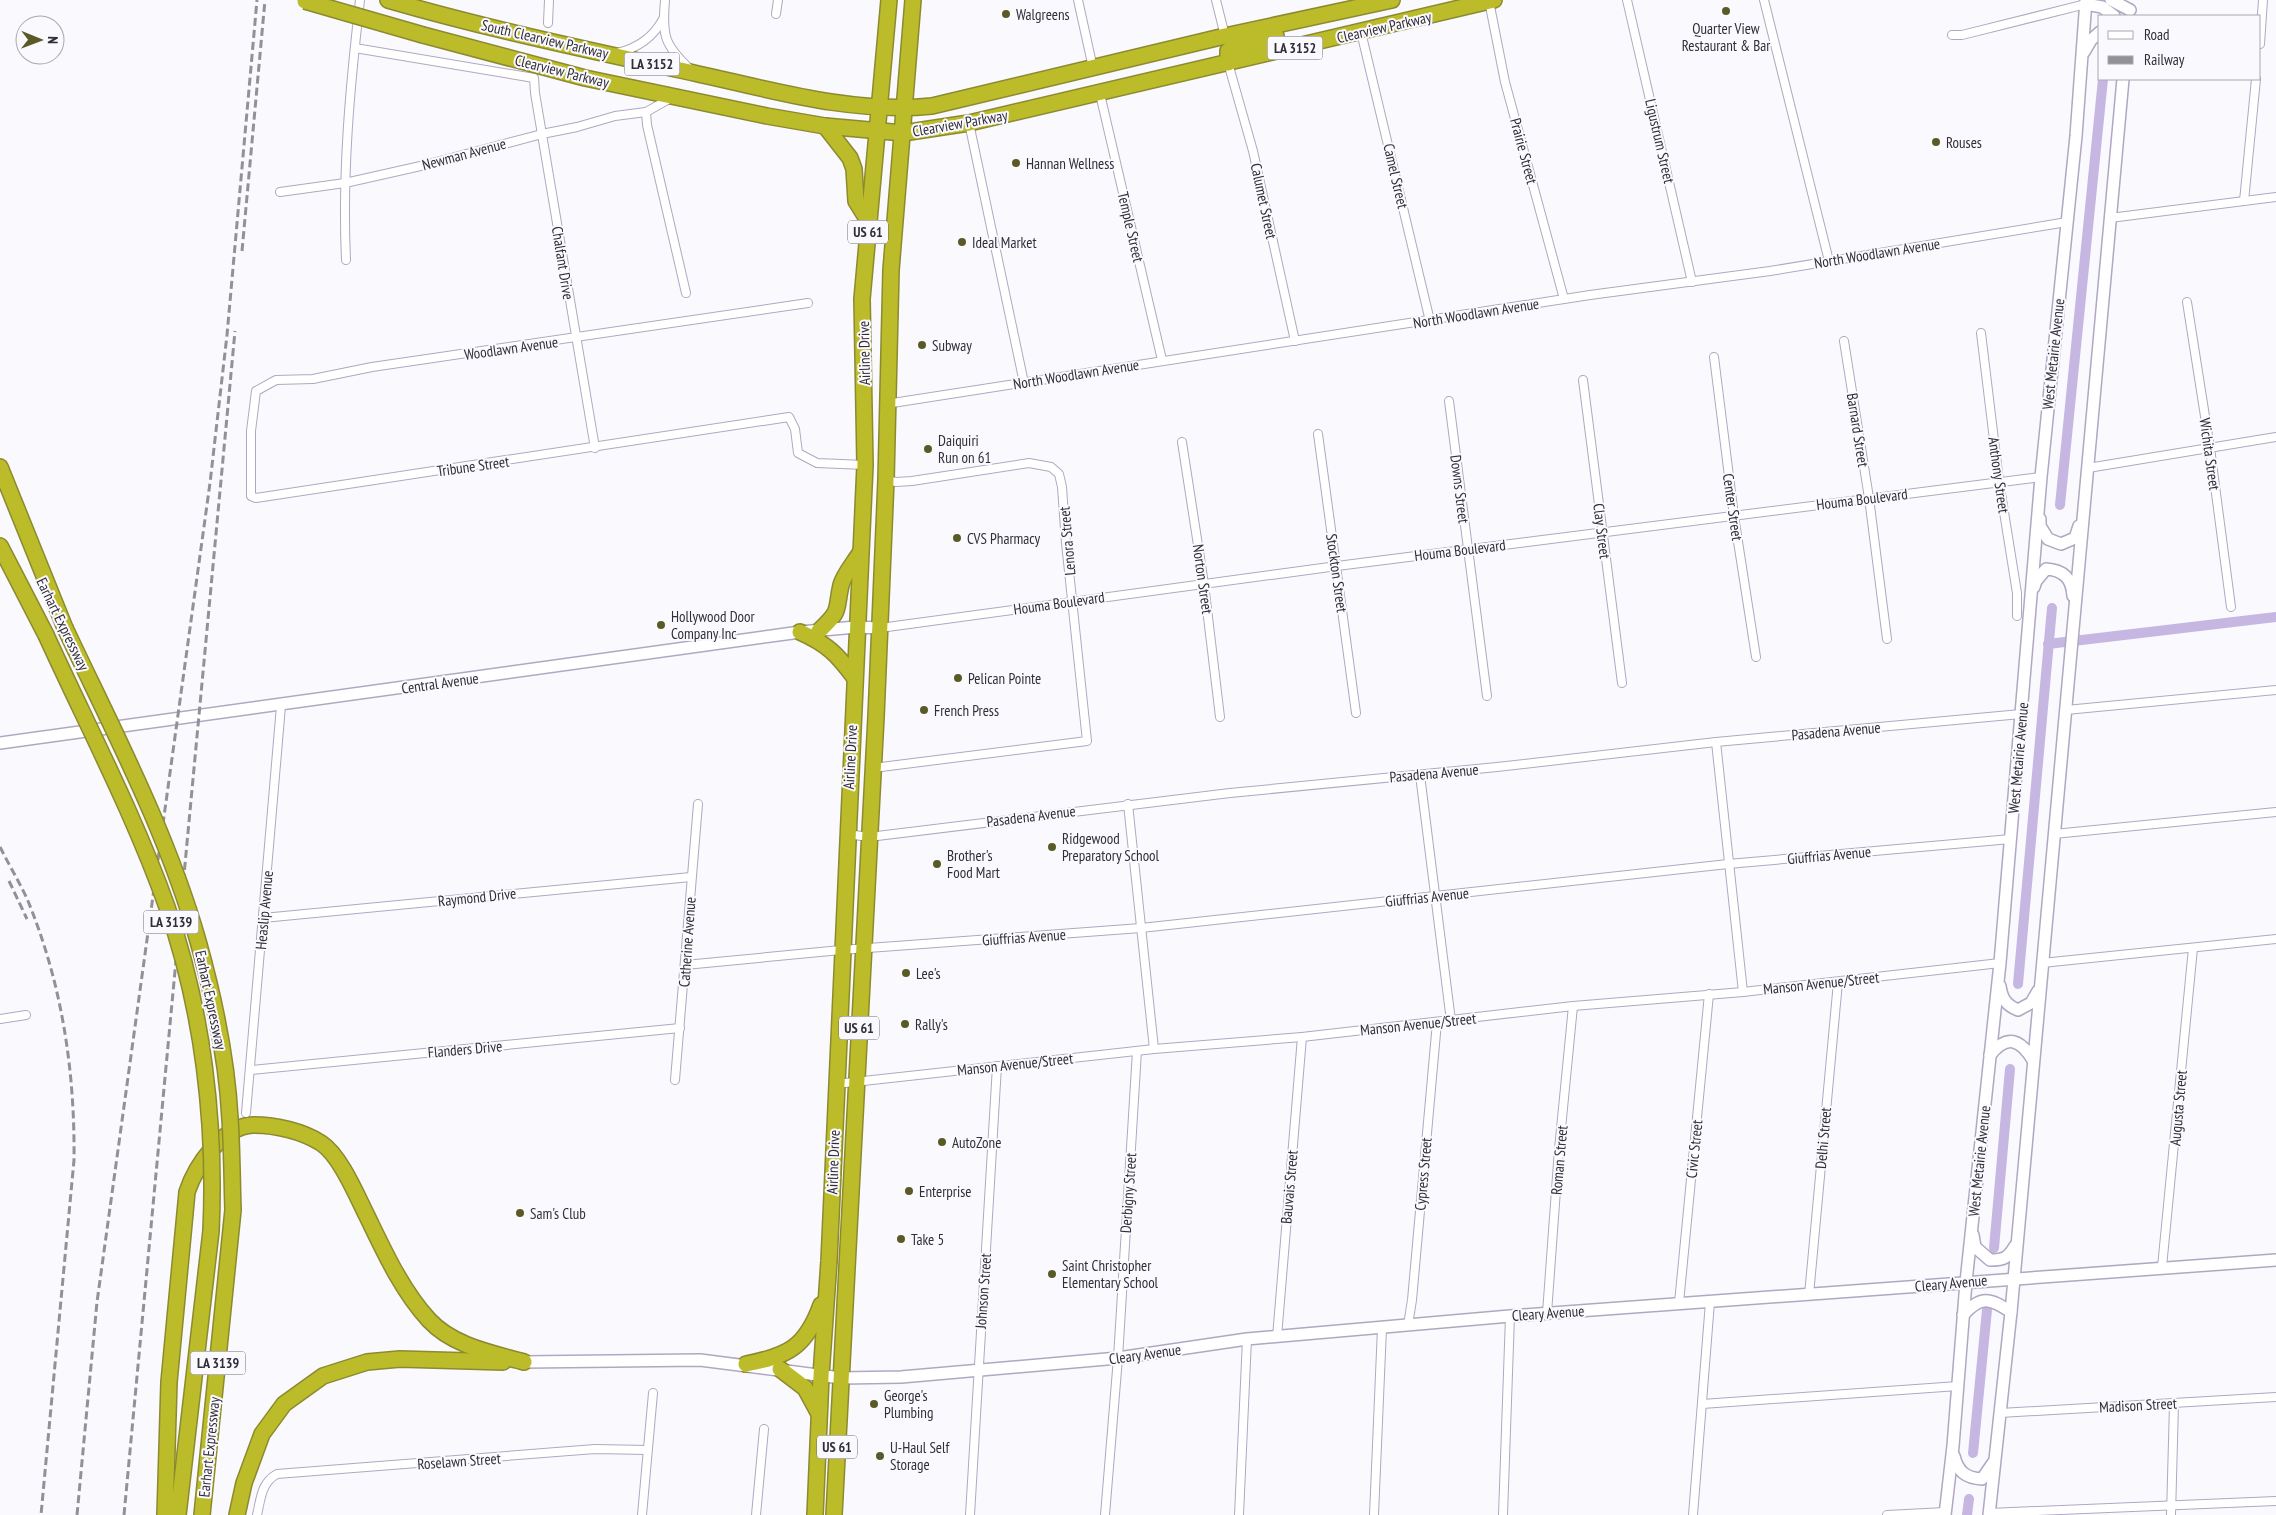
<svg xmlns="http://www.w3.org/2000/svg" width="2276" height="1515" viewBox="0 0 2276 1515" font-family="'PT Sans Narrow',sans-serif">
<style>
.lines{fill:none;stroke-linecap:round;stroke-linejoin:round}
.canal{stroke:#c6b7e2;stroke-width:10}
.street-casing{stroke:#b0a8c1;stroke-width:10}
.secondary-casing{stroke:#b0a8c1;stroke-width:14}
.highway-casing{stroke:#8c8a2f;stroke-width:18}
.street{stroke:#fff;stroke-width:8}
.secondary{stroke:#fff;stroke-width:11}
.highway{stroke:#bcbc2a;stroke-width:15}
.rail{stroke:#939198;stroke-width:3;stroke-dasharray:8 4;stroke-linecap:butt}
.highway-bridge-casing{stroke:#8c8a2f;stroke-width:18;stroke-linecap:butt}
.highway-bridge{stroke:#bcbc2a;stroke-width:15}
.poi-dot{fill:#5a5a27;stroke:#faf9fe;stroke-width:2}
.labels{text-anchor:middle;dominant-baseline:central;stroke-width:4;stroke-linejoin:round;paint-order:stroke}
.shield{fill:#faf9fe;stroke:#6e6b73;stroke-width:1}
.shield-label{font-size:14px;font-weight:bold;fill:#322e38}
.poi-label{font-size:15px;fill:#322e38;stroke:#faf9fe;text-anchor:start}
.street-label{font-size:15px;fill:#322e38;stroke:#faf9fe}
</style>
<rect width="100%" height="100%" fill="#faf9fe"/>
<g class="lines">
<!-- canal -->
<g class="canal">
<path d="M2060 505 2103 79"/>
<path d="M2048 644 2276 617"/>
<path d="M2018 984 2052 608"/>
<path d="M1994 1248 2010 1069"/>
<path d="M1973 1453 1987 1310"/>
<path d="M1967 1515 1969 1499"/>
</g>
<!-- street casing -->
<g class="street-casing">
<g id="street">
<path d="M665 0C662 36 664 45 691 70"/>
<path d="M1078 0 1093 68"/>
<path d="M1216 0 1225 36"/>
<path d="M1627 0 1692 282"/>
<path d="M1764 0 1829 261"/>
<path d="M1489 1 1505 82 1564 299"/>
<path d="M776 14 778 0"/>
<path d="M548 23 549 0"/>
<path d="M1361 32 1430 321"/>
<path d="M1952 35H1962L2086 4"/>
<path d="M2260 44 2263 0"/>
<path d="M355 48 534 78 535 93 595 448"/>
<path d="M617 53C638 48 653 38 663 19"/>
<path d="M1228 63 1253 151 1295 341"/>
<path d="M1100 94 1162 360"/>
<path d="M671 98 646 112 647 125 686 293"/>
<path d="M969 123 1024 383"/>
<path d="M280 192 345 183 425 165 542 134 577 127 615 116 646 112"/>
<path d="M2244 201 2256 79"/>
<path d="M2110 218 2276 197"/>
<path d="M346 260C342 172 350 87 360 0"/>
<path d="M2187 302 2210 448 2231 607"/>
<path d="M808 303 372 367 313 379 276 380 256 391 251 431V496L256 498 789 417 795 429 798 453 817 463 865 465"/>
<path d="M1981 333 1999 481 2017 593V616"/>
<path d="M1844 341 1869 498 1887 639"/>
<path d="M1714 357 1734 516 1756 657"/>
<path d="M1583 380 1622 683"/>
<path d="M1449 401 1487 696"/>
<path d="M886 404 1590 295 1770 271 2067 222"/>
<path d="M1318 434 1356 713"/>
<path d="M1182 442 1204 584 1220 717"/>
<path d="M2088 468 2276 437"/>
<path d="M880 628 1337 566 2041 477"/>
<path d="M2066 710 2276 690"/>
<path d="M1716 742 1743 992"/>
<path d="M873 768 1087 741 1066 543 1062 487 1059 474 1051 467 1029 463 912 481 896 482 886 480"/>
<path d="M1420 775 1451 1021"/>
<path d="M1128 804 1154 1049"/>
<path d="M847 834 869 837 1230 793 1497 767 1716 742 2021 714"/>
<path d="M2054 834 2276 812"/>
<path d="M263 918 691 877"/>
<path d="M2042 963 2276 939"/>
<path d="M685 965 841 950 1141 928 1728 864 2011 839"/>
<path d="M0 1019 26 1015"/>
<path d="M251 1070 680 1028"/>
<path d="M675 1080 698 804"/>
<path d="M836 1084 1154 1049 1302 1037 1573 1006 1743 992 2000 963"/>
<path d="M246 1113 281 706"/>
<path d="M2162 1267 2193 948"/>
<path d="M1809 1295 1838 982"/>
<path d="M1679 1303 1709 994"/>
<path d="M1547 1313 1559 1149 1573 1006"/>
<path d="M1408 1325 1412 1300 1437 1022"/>
<path d="M1277 1337 1302 1037"/>
<path d="M1702 1404 1958 1386"/>
<path d="M2000 1413 2276 1397"/>
<path d="M1989 1513 2276 1501"/>
<path d="M257 1515C261 1498 261 1483 277 1474L595 1449 647 1450"/>
<path d="M642 1515 653 1393"/>
<path d="M756 1515 764 1429"/>
<path d="M970 1515 997 1066"/>
<path d="M1105 1515 1118 1358 1137 1051"/>
<path d="M1239 1515 1247 1339"/>
<path d="M1374 1515 1382 1328"/>
<path d="M1503 1515 1510 1316"/>
<path d="M1693 1515 1710 1302"/>
<path d="M1887 1515 1945 1512"/>
<path d="M2171 1515 2174 1404"/>
</g>
</g>
<!-- secondary casing -->
<g class="secondary-casing">
<g id="secondary">
<path d="M2111 0 2130 10"/>
<path d="M2086 4 2102 7 2114 16"/>
<path d="M2084 52 2091 40 2100 32"/>
<path d="M2040 519V526L2048 539 2061 544 2075 538 2079 526"/>
<path d="M2034 587 2036 581 2046 569C2063 570 2072 578 2073 596"/>
<path d="M0 743 800 632 856 627 880 628"/>
<path d="M2000 986C2002 999 2006 1005 2018 1010L2031 1003 2038 991"/>
<path d="M1990 1055C2007 1034 2020 1039 2033 1060"/>
<path d="M1973 1235 1975 1247 1990 1260C2004 1260 2008 1258 2015 1246"/>
<path d="M1963 1315C1981 1295 1990 1298 2011 1312"/>
<path d="M524 1362 700 1360 841 1378 901 1377 1118 1358 1247 1339 1510 1316 2276 1260"/>
<path d="M1954 1456C1958 1472 1966 1478 1982 1479L1993 1463"/>
<path d="M1945 1515 1953 1446 1966 1282 2000 963 2041 477 2076 136 2086 0"/>
<path d="M1989 1515 2011 1312 2123 79"/>
</g>
</g>
<!-- highway casing -->
<g class="highway-casing">
<g id="highway">
<path d="M388 0C488 29 592 51 694 73 772 90 852 114 932 106L1225 36 1392 0"/>
<path d="M423 35 585 78 767 116 825 126 903 133 969 123 1494 0"/>
<path d="M1228 63V51L1234 46 1276 36"/>
<path d="M825 126 850 158 854 169 856 201 869 222"/>
<path d="M0 467 65 628"/>
<path d="M0 546 46 635"/>
<path d="M819 631C842 609 835 612 841 585 844 574 854 563 860 553"/>
<path d="M800 632C827 644 837 654 854 677"/>
<path d="M746 1364C788 1356 806 1347 821 1305"/>
<path d="M780 1369 805 1388 818 1412"/>
<path d="M165 1515 169 1382 187 1192C196 1165 223 1126 253 1125 276 1125 302 1131 321 1143 340 1155 357 1196 367 1216 384 1251 402 1291 429 1320 453 1346 492 1353 524 1362"/>
<path d="M178 1515 211 1231"/>
<path d="M202 1515 233 1210"/>
<path d="M237 1515 244 1483 262 1434 284 1404 323 1376 367 1362 400 1359 503 1362"/>
<path d="M815 1515 821 1376 829 1261 865 465 862 299 889 0"/>
<path d="M834 1515 876 717 886 480 891 270 913 0"/>
</g>
</g>
<!-- street -->
<use href="#street" class="street"/>
<!-- secondary -->
<use href="#secondary" class="secondary"/>
<!-- highway -->
<use href="#highway" class="highway"/>
<!-- rail -->
<g class="rail">
<path d="M242 251 265 0"/>
<path d="M0 847C9 865 20 883 28 901 62 984 75 1071 74 1160L41 1515"/>
<path d="M9 881 27 919"/>
<path d="M77 1515 97 1302 210 483 227 335 257 0"/>
<path d="M124 1515 235 331"/>
</g>
<!-- highway-bridge casing -->
<g class="highway-bridge-casing">
<g id="highway-bridge">
<path d="M305 1 423 35"/>
<path d="M65 628C113 730 167 832 198 941 214 998 227 1060 230 1119 232 1150 232 1180 233 1210"/>
<path d="M46 635C87 725 134 814 167 907 203 1010 216 1123 211 1231"/>
</g>
</g>
<!-- highway-bridge -->
<use href="#highway-bridge" class="highway-bridge"/>
</g>
<!-- markers -->
<g class="poi-dot">
<circle cx="1726" cy="11" r="5"/>
<circle cx="1006" cy="14" r="5"/>
<circle cx="1936" cy="142" r="5"/>
<circle cx="1016" cy="163" r="5"/>
<circle cx="962" cy="242" r="5"/>
<circle cx="922" cy="345" r="5"/>
<circle cx="928" cy="449" r="5"/>
<circle cx="957" cy="538" r="5"/>
<circle cx="661" cy="625" r="5"/>
<circle cx="958" cy="678" r="5"/>
<circle cx="924" cy="710" r="5"/>
<circle cx="1052" cy="847" r="5"/>
<circle cx="937" cy="864" r="5"/>
<circle cx="906" cy="973" r="5"/>
<circle cx="905" cy="1024" r="5"/>
<circle cx="942" cy="1142" r="5"/>
<circle cx="909" cy="1191" r="5"/>
<circle cx="520" cy="1213" r="5"/>
<circle cx="901" cy="1239" r="5"/>
<circle cx="1052" cy="1274" r="5"/>
<circle cx="874" cy="1404" r="5"/>
<circle cx="880" cy="1456" r="5"/>
</g>
<g class="labels">
<!-- shield labels -->
<g class="shield">
<rect x="1267.5" y="36.5" width="55" height="23" rx="4"/>
<rect x="624.5" y="52.5" width="55" height="23" rx="4"/>
<rect x="848" y="220.5" width="40" height="23" rx="4"/>
<rect x="143.5" y="910.5" width="55" height="23" rx="4"/>
<rect x="839" y="1016.5" width="40" height="23" rx="4"/>
<rect x="190.5" y="1351.5" width="55" height="23" rx="4"/>
<rect x="817" y="1435.5" width="40" height="23" rx="4"/>
</g>
<g class="shield-label">
<text x="1295" y="48">LA 3152</text>
<text x="652" y="64">LA 3152</text>
<text x="868" y="232">US 61</text>
<text x="171" y="922">LA 3139</text>
<text x="859" y="1028">US 61</text>
<text x="218" y="1363">LA 3139</text>
<text x="837" y="1447">US 61</text>
</g>
<!-- poi labels -->
<g class="poi-label">
<text x="1016" y="14">Walgreens</text>
<text x="1726" y="28" text-anchor="middle">Quarter View<tspan x="1726" dy="17">Restaurant &amp; Bar</tspan></text>
<text x="1946" y="142">Rouses</text>
<text x="1026" y="163">Hannan Wellness</text>
<text x="972" y="242">Ideal Market</text>
<text x="932" y="345">Subway</text>
<text x="938" y="440">Daiquiri<tspan x="938" dy="17">Run on 61</tspan></text>
<text x="967" y="538">CVS Pharmacy</text>
<text x="671" y="616">Hollywood Door<tspan x="671" dy="17">Company Inc</tspan></text>
<text x="968" y="678">Pelican Pointe</text>
<text x="934" y="710">French Press</text>
<text x="1062" y="838">Ridgewood<tspan x="1062" dy="17">Preparatory School</tspan></text>
<text x="947" y="855">Brother's<tspan x="947" dy="17">Food Mart</tspan></text>
<text x="916" y="973">Lee's</text>
<text x="915" y="1024">Rally's</text>
<text x="952" y="1142">AutoZone</text>
<text x="919" y="1191">Enterprise</text>
<text x="530" y="1213">Sam's Club</text>
<text x="911" y="1239">Take 5</text>
<text x="1062" y="1265">Saint Christopher<tspan x="1062" dy="17">Elementary School</tspan></text>
<text x="884" y="1395">George's<tspan x="884" dy="17">Plumbing</tspan></text>
<text x="890" y="1447">U-Haul Self<tspan x="890" dy="17">Storage</tspan></text>
</g>
<!-- street labels -->
<g class="street-label">
<text transform="translate(1384 27) rotate(-13)">Clearview Parkway</text>
<text transform="translate(545 39) rotate(13)">South Clearview Parkway</text>
<text transform="translate(562 71) rotate(14)">Clearview Parkway</text>
<text transform="translate(960 123) rotate(-10)">Clearview Parkway</text>
<text transform="translate(1660 141) rotate(77)">Ligustrum Street</text>
<text transform="translate(1524 151) rotate(75)">Prairie Street</text>
<text transform="translate(464 154) rotate(-15)">Newman Avenue</text>
<text transform="translate(1396 176) rotate(77)">Camel Street</text>
<text transform="translate(1264 201) rotate(78)">Calumet Street</text>
<text transform="translate(1131 227) rotate(77)">Temple Street</text>
<text transform="translate(1877 253) rotate(-9)">North Woodlawn Avenue</text>
<text transform="translate(563 263) rotate(81)">Chalfant Drive</text>
<text transform="translate(1476 313) rotate(-9)">North Woodlawn Avenue</text>
<text transform="translate(511 348) rotate(-8)">Woodlawn Avenue</text>
<text transform="translate(864 353) rotate(-91)">Airline Drive</text>
<text transform="translate(2053 354) rotate(-84)">West Metairie Avenue</text>
<text transform="translate(1076 374) rotate(-9)">North Woodlawn Avenue</text>
<text transform="translate(1858 430) rotate(81)">Barnard Street</text>
<text transform="translate(2210 454) rotate(82)">Wichita Street</text>
<text transform="translate(473 466) rotate(-8)">Tribune Street</text>
<text transform="translate(1999 475) rotate(82)">Anthony Street</text>
<text transform="translate(1460 489) rotate(83)">Downs Street</text>
<text transform="translate(1862 499) rotate(-7)">Houma Boulevard</text>
<text transform="translate(1733 507) rotate(82)">Center Street</text>
<text transform="translate(1602 531) rotate(83)">Clay Street</text>
<text transform="translate(1067 541) rotate(-95)">Lenora Street</text>
<text transform="translate(1460 550) rotate(-7)">Houma Boulevard</text>
<text transform="translate(1337 573) rotate(82)">Stockton Street</text>
<text transform="translate(1203 579) rotate(82)">Norton Street</text>
<text transform="translate(1059 603) rotate(-8)">Houma Boulevard</text>
<text transform="translate(63 624) rotate(64)">Earhart Expressway</text>
<text transform="translate(440 683) rotate(-8)">Central Avenue</text>
<text transform="translate(1836 731) rotate(-5)">Pasadena Avenue</text>
<text transform="translate(850 757) rotate(-87)">Airline Drive</text>
<text transform="translate(2018 758) rotate(-85)">West Metairie Avenue</text>
<text transform="translate(1434 773) rotate(-5)">Pasadena Avenue</text>
<text transform="translate(1031 816) rotate(-7)">Pasadena Avenue</text>
<text transform="translate(1829 855) rotate(-5)">Giuffrias Avenue</text>
<text transform="translate(477 897) rotate(-6)">Raymond Drive</text>
<text transform="translate(1427 897) rotate(-6)">Giuffrias Avenue</text>
<text transform="translate(264 910) rotate(-85)">Heaslip Avenue</text>
<text transform="translate(1024 937) rotate(-4)">Giuffrias Avenue</text>
<text transform="translate(687 942) rotate(-86)">Catherine Avenue</text>
<text transform="translate(1821 983) rotate(-6)">Manson Avenue/Street</text>
<text transform="translate(211 1000) rotate(78)">Earhart Expressway</text>
<text transform="translate(1418 1024) rotate(-6)">Manson Avenue/Street</text>
<text transform="translate(465 1049) rotate(-5)">Flanders Drive</text>
<text transform="translate(1015 1064) rotate(-6)">Manson Avenue/Street</text>
<text transform="translate(2178 1108) rotate(-85)">Augusta Street</text>
<text transform="translate(1823 1138) rotate(-85)">Delhi Street</text>
<text transform="translate(1694 1149) rotate(-84)">Civic Street</text>
<text transform="translate(1559 1160) rotate(-85)">Roman Street</text>
<text transform="translate(1979 1161) rotate(-84)">West Metairie Avenue</text>
<text transform="translate(833 1162) rotate(-88)">Airline Drive</text>
<text transform="translate(1423 1174) rotate(-85)">Cypress Street</text>
<text transform="translate(1289 1187) rotate(-85)">Bauvais Street</text>
<text transform="translate(1128 1193) rotate(-86)">Derbigny Street</text>
<text transform="translate(1951 1283) rotate(-5)">Cleary Avenue</text>
<text transform="translate(983 1291) rotate(-86)">Johnson Street</text>
<text transform="translate(1548 1313) rotate(-4)">Cleary Avenue</text>
<text transform="translate(1145 1354) rotate(-8)">Cleary Avenue</text>
<text transform="translate(2138 1405) rotate(-3)">Madison Street</text>
<text transform="translate(209 1447) rotate(-84)">Earhart Expressway</text>
<text transform="translate(459 1461) rotate(-4)">Roselawn Street</text>
</g>
</g>
<!-- legend -->
<rect x="2098" y="15" width="162" height="65" fill="#faf9fe" stroke="#aaa8af"/>
<rect x="2108" y="31" width="25" height="8" fill="#ffffff" stroke="#aaa8af"/>
<text x="2144" y="40" font-size="15" fill="#322e38">Road</text>
<rect x="2108" y="56" width="25" height="8" fill="#939198" stroke="#aaa8af"/>
<text x="2144" y="65" font-size="15" fill="#322e38">Railway</text>
<!-- north arrow -->
<g transform="translate(40 40) rotate(91)"><circle r="24" fill="#faf9fe" stroke="#aaa8af"/>
<path d="M0-4L9 19L0 12L-9 19Z" fill="#5a5a27"/>
<text y="-8" font-size="14" font-weight="bold" text-anchor="middle" fill="#322e38">N</text>
</g>
</svg>
